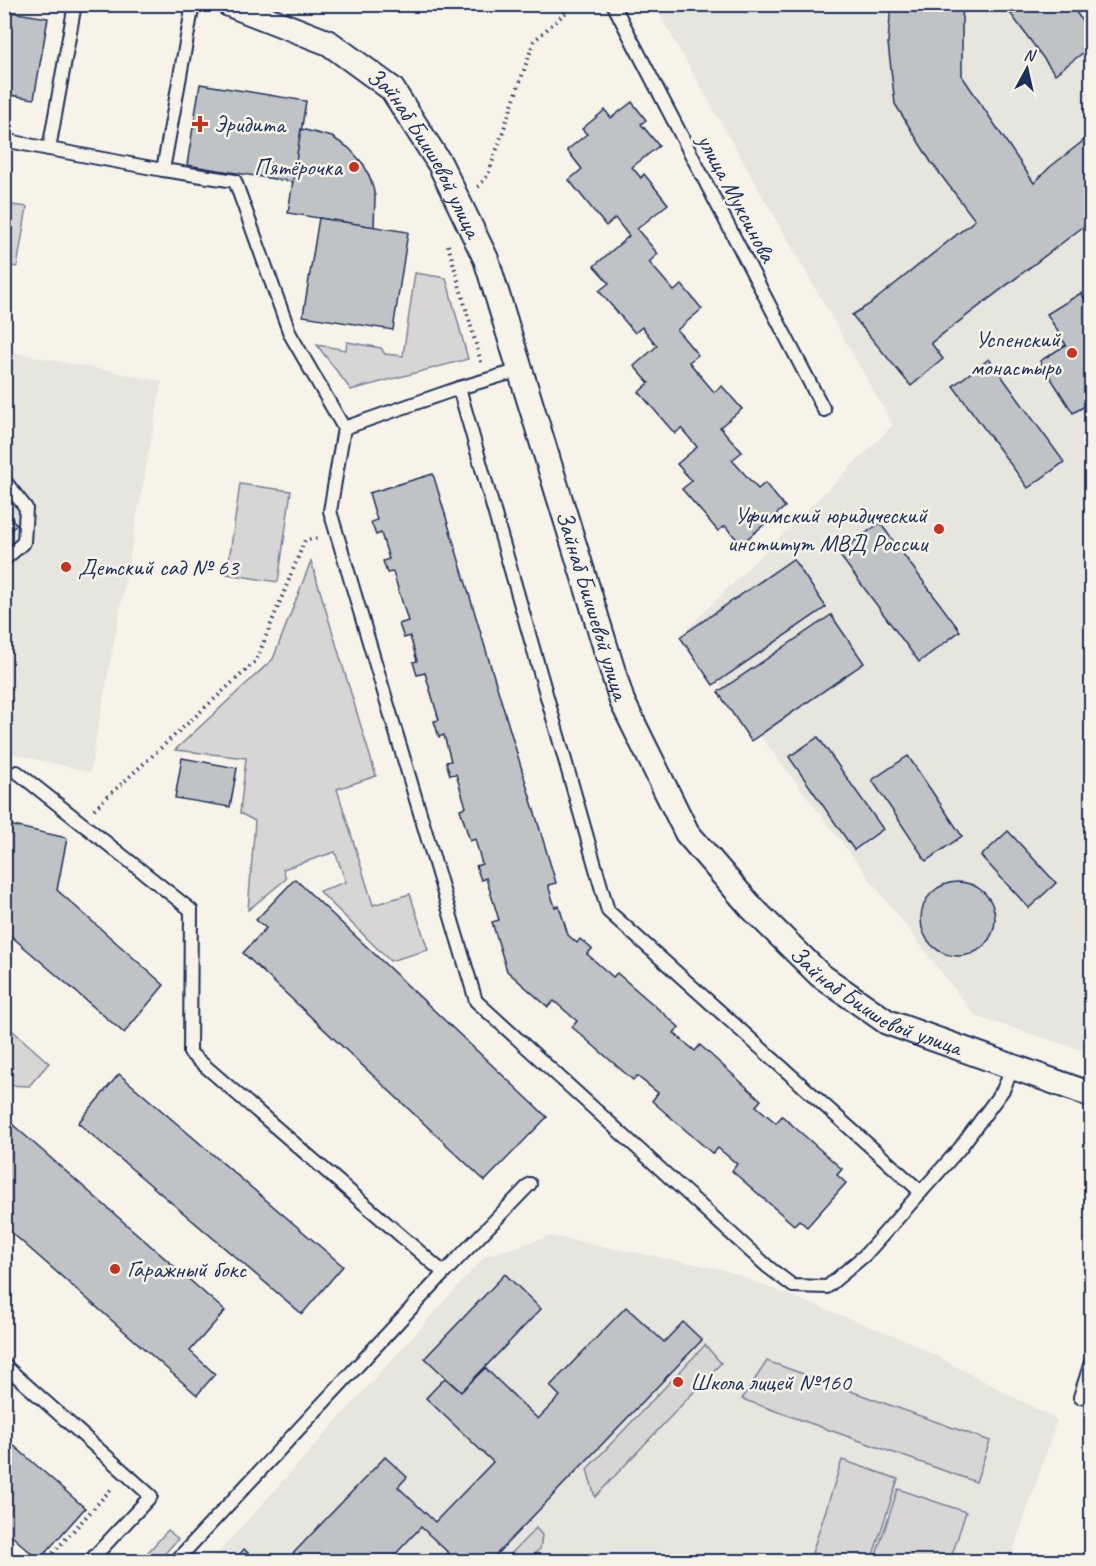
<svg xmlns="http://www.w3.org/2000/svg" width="1096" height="1566" viewBox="0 0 1096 1566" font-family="Caveat,sans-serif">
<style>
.built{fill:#e6e5de}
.green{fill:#d7d6d4;stroke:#798299;stroke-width:1.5}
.building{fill:#c0c3c5;stroke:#1b2f5e;stroke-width:1.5}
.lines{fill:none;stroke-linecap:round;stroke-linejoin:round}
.lane-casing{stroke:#1b2f5e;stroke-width:16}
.street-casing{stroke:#1b2f5e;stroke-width:28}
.path{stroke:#1b2f5e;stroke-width:4;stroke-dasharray:1.5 4.5;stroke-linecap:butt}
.lane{stroke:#f7f3e8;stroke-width:12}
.street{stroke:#f7f3e8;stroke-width:24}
.poi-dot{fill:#c8321e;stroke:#f7f3e8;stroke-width:2}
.labels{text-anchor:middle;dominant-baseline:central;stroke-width:5;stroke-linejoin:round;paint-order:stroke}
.poi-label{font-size:24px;fill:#1b2f5e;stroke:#f7f3e8;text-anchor:start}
.street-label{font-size:24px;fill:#1b2f5e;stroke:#f7f3e8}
</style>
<rect width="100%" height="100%" fill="#f7f3e8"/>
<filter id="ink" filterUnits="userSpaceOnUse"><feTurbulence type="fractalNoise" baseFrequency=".0167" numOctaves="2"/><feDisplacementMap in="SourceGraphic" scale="12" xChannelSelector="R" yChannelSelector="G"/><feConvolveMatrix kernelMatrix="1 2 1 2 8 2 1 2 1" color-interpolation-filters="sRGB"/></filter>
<g filter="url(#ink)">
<!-- built -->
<g class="built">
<path d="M654 5H1091V1053L975 1016 682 634 893 425Z"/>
<path d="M5 351 162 381 90 772 5 752Z"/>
<path d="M551 1236 725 1270 912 1343 1057 1420 1010 1561 210 1562 485 1256Z"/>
</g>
<!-- green -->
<g class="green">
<path d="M4 204 27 207 17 267 5 265Z"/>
<path d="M415 273 446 278 468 359 351 390 317 345 346 350 347 342 381 348 385 354 403 356Z"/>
<path d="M240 484 291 491 278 582 227 574Z"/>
<path d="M311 561 376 776 337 789 373 905 410 894 428 950 390 961 319 891 346 882 335 852 283 869 286 879 248 910 255 821 240 813 246 758 175 750 273 659Z"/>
<path d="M5 1024 49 1063 29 1086 5 1085Z"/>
<path d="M705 1345 721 1363 595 1497 587 1469Z"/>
<path d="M767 1361 990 1441 976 1482 742 1399Z"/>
<path d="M842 1460 898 1479 871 1561H840L812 1553Z"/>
<path d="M898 1489 966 1512 950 1561H874Z"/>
<path d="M536 1528 542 1535 540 1549 525 1561H504Z"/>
<path d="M168 1530 178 1539 158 1561H140Z"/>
</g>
<!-- building -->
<g class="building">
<path d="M891 4H966L962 15V76L1034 183 1050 167 1092 134V220L931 343 943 359 911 386 852 315 870 304 975 220 931 162 895 104 888 43Z"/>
<path d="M1016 4H1070L1092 34V46L1055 74 1008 10Z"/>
<path d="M4 11 48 18 34 99 4 94Z"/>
<path d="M200 84 306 101 293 182 187 165Z"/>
<path d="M632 102 646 120 641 124 659 146 632 167 641 178 644 174 668 204 637 229 658 254 649 262 674 291 682 285 702 309 677 330 698 355 689 362 714 392 722 386 742 409 720 427 742 452 732 460 758 489 765 483 785 507 741 544 725 526 718 531 682 489 692 481 677 464 697 447 681 428 675 434 639 392 649 383 634 366 657 346 642 327 635 333 599 291 609 283 594 266 629 236 615 218 606 226 569 180 582 169 567 150 587 134 582 129 605 110 611 118Z"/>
<path d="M301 129 332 137 349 148 364 165 371 180 375 196 374 227 288 213Z"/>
<path d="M319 218 408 232 393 330 303 316Z"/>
<path d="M1081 293 1092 309V402L1073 413 1040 361 1066 345 1047 314Z"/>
<path d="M989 359 1064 462 1028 488 953 386Z"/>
<path d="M433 474 556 883 548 885 555 907 559 906 568 935 577 943 580 939 592 949 587 954 613 977 617 973 679 1027 674 1033 695 1051 700 1045 761 1100 756 1106 776 1123 782 1116 842 1169 837 1175 846 1183 807 1227 799 1220 794 1225 732 1171 737 1164 718 1148 713 1154 652 1101 658 1093 637 1076 633 1080 572 1027 577 1021 554 1001 548 1007 507 971 492 922 499 920 486 878 481 880 476 866 482 864 475 839 470 841 460 809 466 807 456 774 450 775 446 762 451 761 444 735 439 737 434 721 439 720 425 673 417 675 413 662 417 661 410 636 404 638 399 624 408 621 393 572 387 573 383 561 389 559 381 533 376 535 371 522 377 520 369 493Z"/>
<path d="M4 509 17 525 4 535Z"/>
<path d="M880 523 960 631 919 662 838 553Z"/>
<path d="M793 559 826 607 713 685 680 637Z"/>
<path d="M831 615 864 663 751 741 718 692Z"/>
<path d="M818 737 883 829 854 850 789 757Z"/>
<path d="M908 756 962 836 926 861 872 780Z"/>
<path d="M182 758 237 768 230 807 175 798Z"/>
<path d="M9 825 67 838 57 890 164 985 124 1033 4 930V836Z"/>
<path d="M1008 831 1056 883 1029 908 981 856Z"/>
<path d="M295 879 547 1117 485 1181 243 953 266 928 256 920Z"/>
<circle cx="958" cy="919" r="37"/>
<path d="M119 1074 343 1266 302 1314 78 1123Z"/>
<path d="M4 1117 225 1311 190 1351 215 1374 197 1395 4 1226Z"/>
<path d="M505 1274 541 1309 461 1392 425 1358Z"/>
<path d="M626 1307 664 1342 683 1322 702 1340 489 1562H452L455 1559 421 1527 388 1562H285L385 1457 407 1477 398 1487 435 1522 493 1462 426 1398 445 1378 461 1392 485 1368 538 1419 560 1396 550 1386Z"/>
<path d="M4 1437 85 1508 39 1560 4 1529Z"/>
<path d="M244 1549 257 1562H233Z"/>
</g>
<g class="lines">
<!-- lane casing -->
<g class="lane-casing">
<g id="lane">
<path d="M613 4 824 410"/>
<path d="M4 140 49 149 75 4"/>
<path d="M49 149 163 170 193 4"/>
<path d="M163 170 235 181 290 334 344 428 330 511 476 1001 768 1267 793 1286 827 1287 865 1255 960 1148 1003 1090 1013 1067"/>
<path d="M459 388 608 911 921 1192"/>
<path d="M344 428 459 388 520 370"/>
<path d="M4 480 26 508 24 542 4 560"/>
<path d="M17 772 191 910 190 1053 444 1273 175 1562"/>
<path d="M444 1273 530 1184"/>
<path d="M4 1365 151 1496 89 1562"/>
<path d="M1080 1397 1092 1359"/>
</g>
</g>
<!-- street casing -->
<g class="street-casing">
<g id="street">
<path id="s1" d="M229 4 329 43 392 89 440 164 486 259 622 701 687 833 752 908 820 975 887 1022 1092 1095"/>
</g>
</g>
<!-- path -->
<g class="path">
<path d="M478 187 488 175 534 41 575 4"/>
<path d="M448 245 481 362"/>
<path d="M94 809 256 661 305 540 319 538"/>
<path d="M45 1562 113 1487"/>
</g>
<!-- lane -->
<use href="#lane" class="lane"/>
<!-- street -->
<use href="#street" class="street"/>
</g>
</g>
<!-- markers -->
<g class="poi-dot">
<path d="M197 115h6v6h6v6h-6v6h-6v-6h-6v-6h6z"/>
<circle cx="354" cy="167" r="6"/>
<circle cx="1072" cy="353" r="6"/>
<circle cx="939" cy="529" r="6"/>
<circle cx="66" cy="567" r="6"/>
<circle cx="115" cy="1269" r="6"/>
<circle cx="678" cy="1382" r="6"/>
</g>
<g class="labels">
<!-- poi labels -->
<g class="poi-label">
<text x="214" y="124">Эридита</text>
<text x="342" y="167" text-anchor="end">Пятёрочка</text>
<text x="1060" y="339" text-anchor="end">Успенский<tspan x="1060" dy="28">монастырь</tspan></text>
<text x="927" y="515" text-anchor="end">Уфимский юридический<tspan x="927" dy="28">институт МВД России</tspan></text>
<text x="78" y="567">Детский сад № 63</text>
<text x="127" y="1269">Гаражный бокс</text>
<text x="690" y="1382">Школа лицей №160</text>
</g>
<!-- street labels -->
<g class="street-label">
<text stroke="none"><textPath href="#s1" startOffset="256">Зайнаб Биишевой улица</textPath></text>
<text transform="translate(737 198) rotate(62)">улица Муксинова</text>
<text stroke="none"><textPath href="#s1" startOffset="742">Зайнаб Биишевой улица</textPath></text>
<text stroke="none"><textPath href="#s1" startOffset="1246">Зайнаб Биишевой улица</textPath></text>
</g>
</g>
<!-- margin -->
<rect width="1096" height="1566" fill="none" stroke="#f7f3e8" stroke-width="24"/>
<rect x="12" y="12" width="1072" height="1542" fill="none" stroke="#1b2f5e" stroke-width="2" filter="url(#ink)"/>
<!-- north arrow -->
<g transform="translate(1027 69) rotate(8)" stroke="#f7f3e8" stroke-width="4.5" paint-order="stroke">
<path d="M0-4.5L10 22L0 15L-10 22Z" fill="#1b2f5e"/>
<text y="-9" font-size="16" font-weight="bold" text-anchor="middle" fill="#1b2f5e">N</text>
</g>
</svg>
